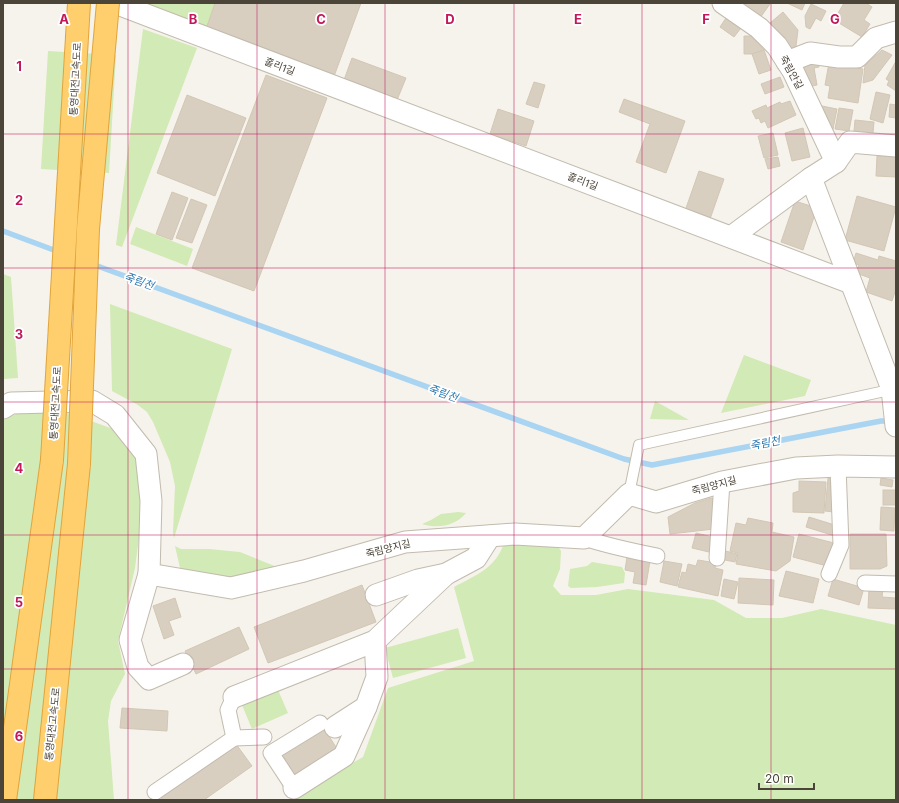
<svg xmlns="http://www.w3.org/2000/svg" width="899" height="803" viewBox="0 0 899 803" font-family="Inter,'Noto Sans KR',sans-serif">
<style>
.green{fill:#d2eab5}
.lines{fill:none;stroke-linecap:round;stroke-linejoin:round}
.stream{stroke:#a9d4f2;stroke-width:5.5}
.building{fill:#d8cfc1;stroke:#d3c7b4}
.service-casing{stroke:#c2bbae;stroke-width:12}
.pedestrian-casing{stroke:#c2bbae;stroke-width:17}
.minor-casing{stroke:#c2bbae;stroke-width:23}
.motorway-casing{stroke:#e0a43c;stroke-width:24}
.service{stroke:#fff;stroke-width:10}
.pedestrian{stroke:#fff;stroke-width:15}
.minor{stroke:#fff;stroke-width:21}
.motorway{stroke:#ffcf6e;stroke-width:22}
.motorway-bridge-casing{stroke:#e0a43c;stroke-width:24;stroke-linecap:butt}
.motorway-bridge{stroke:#ffcf6e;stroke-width:22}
.grid{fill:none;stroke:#c2185b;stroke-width:1;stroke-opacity:0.55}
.labels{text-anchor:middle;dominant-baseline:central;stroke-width:3.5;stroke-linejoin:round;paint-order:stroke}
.street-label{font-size:10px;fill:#4b4439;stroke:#fff}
.water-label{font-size:11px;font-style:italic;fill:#2e7ab2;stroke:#fff}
.grid-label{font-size:13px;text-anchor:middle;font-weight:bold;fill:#c2185b;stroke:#fff;stroke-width:3.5;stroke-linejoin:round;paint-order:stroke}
</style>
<rect width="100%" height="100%" fill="#f6f3ec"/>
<!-- green -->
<g class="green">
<path d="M140 3H215L205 32Z"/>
<path d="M143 29 197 48 122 247 116 245Z"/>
<path d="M48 51 116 55 109 173 41 169Z"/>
<path d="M136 227 193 249 187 266 130 244Z"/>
<path d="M3 274 11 277 18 378 3 379Z"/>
<path d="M110 304 232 349 174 538 173 532 175 486 170 462 153 422 147 412 138 405 112 391Z"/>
<path d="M744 355 811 380 805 396 721 413Z"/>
<path d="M655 401 689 420 650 419Z"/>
<path d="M29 410 72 414 113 429 139 462 142 515 135 568 118 641 125 674 111 701 108 721 114 800H3V420L7 417Z"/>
<path d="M458 512 466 513C455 526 438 529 422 524L431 520 441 514Z"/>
<path d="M555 542 561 551 560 569 553 586 561 595H596L628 589 714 600 746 618H782L821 609 896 625V800H288L363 757 388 688 474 661 454 587C476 575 496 568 504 543Z"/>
<path d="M175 546 181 549H209L240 552 277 567 235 579 191 574 180 568Z"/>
<path d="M592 562 622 567 625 573 624 583 597 587 571 588 568 586 570 569 587 566Z"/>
<path d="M458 628 466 658 393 678 385 648Z"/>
<path d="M278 690 288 713 252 729 242 705Z"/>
</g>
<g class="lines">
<!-- stream -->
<g class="stream">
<path d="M3 231 59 252"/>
<path d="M92 264 624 459 652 465 881 421H892"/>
</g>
</g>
<!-- building -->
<g class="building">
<path d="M215 3H361L333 79 205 32Z"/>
<path d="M745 3H768L770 4 760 18 744 8 746 4Z"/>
<path d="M787 3H805L802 10Z"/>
<path d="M844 3H866L872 7 864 20 870 24 862 37 834 20Z"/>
<path d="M811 4 826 11 821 21 816 18 810 29 806 27 805 16Z"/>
<path d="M783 12 798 30 796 46 784 53 763 29Z"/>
<path d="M726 18 741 28 734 37 720 27Z"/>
<path d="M744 36H751L764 50 752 54H744Z"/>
<path d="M764 50 771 70 759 74 752 54Z"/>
<path d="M882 50 892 55 873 80 863 83 865 65Z"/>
<path d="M352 58 406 78 397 100 344 80Z"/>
<path d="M818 61 819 67 814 68 817 85 803 88 799 65Z"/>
<path d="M896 61V91L887 85 889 81 886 79Z"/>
<path d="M829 63 863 69 858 103 828 98 830 86 825 85Z"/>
<path d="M266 75 327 98 254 291 192 268Z"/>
<path d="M780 77 784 87 765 94 761 84Z"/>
<path d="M534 82 545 85 538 108 526 104Z"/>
<path d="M876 92 890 95 883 123 870 119Z"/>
<path d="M187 95 246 118 215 196 157 173Z"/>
<path d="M624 99 685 121 666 173 636 162 650 124 619 112Z"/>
<path d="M790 101 796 115 768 128 765 121 761 123 759 118 756 119 752 111 766 105 767 108 780 102 781 104Z"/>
<path d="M890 104 896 105V118L889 117Z"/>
<path d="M817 105 837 109 832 134Z"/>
<path d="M839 108 853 110 849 131 835 129Z"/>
<path d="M498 109 534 121 526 146 490 134Z"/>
<path d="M855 120 874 122 873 133 854 131Z"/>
<path d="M803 128 810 157 792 161 785 133Z"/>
<path d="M773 133 778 155 764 158 758 136Z"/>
<path d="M877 156 896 157V177L876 176Z"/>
<path d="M778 157 780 166 768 169 765 159Z"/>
<path d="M699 171 724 179 710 219 685 211Z"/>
<path d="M172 192 188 198 172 240 156 234Z"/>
<path d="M857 196 896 207 884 251 845 240Z"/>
<path d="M191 199 207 205 192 243 176 238Z"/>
<path d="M795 201 817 208 803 250 781 242Z"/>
<path d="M856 253 878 260 879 256 896 261V289L892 301 866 292 870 278 856 273 859 265 853 263Z"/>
<path d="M828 478 837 479 834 512 825 511Z"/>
<path d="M881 478 893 480 892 487 880 485Z"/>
<path d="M799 481 826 482 824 513 793 512V493L799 491Z"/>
<rect x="883" y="490" width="13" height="15"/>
<path d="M711 498 717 500 714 529 670 534 668 517 695 503Z"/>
<path d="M881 507 895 508 894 531 880 530Z"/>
<path d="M809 517 838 526 835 536 806 527Z"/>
<path d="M748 518 773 523 772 532 794 537 790 561 776 571 736 564 738 553 730 551 736 523 746 525Z"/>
<path d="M696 533 717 538 713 553 692 548Z"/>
<path d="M799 534 834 543 827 566 793 557Z"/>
<path d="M850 534H886L887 566 880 569H850Z"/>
<path d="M722 550 737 554 735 562 720 559Z"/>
<path d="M627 557 650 561 646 585 633 583 635 572 625 570Z"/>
<path d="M698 560 716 563 715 568 723 570 718 596 678 587 682 572 686 573 688 564 696 566Z"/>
<path d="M664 561 682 564 677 586 660 582Z"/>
<path d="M786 571 819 579 813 603 779 596Z"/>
<path d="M739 578 774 580 773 605 738 603Z"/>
<path d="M724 579 738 582 734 599 721 596Z"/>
<path d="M833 579 864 588 859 605 828 596Z"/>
<path d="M362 585 376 622 268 663 254 627Z"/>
<path d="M869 589H883L882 597 896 598V609L868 608Z"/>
<path d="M175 598 181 617 169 621 174 635 164 639 153 606Z"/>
<path d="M239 627 249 649 196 674 185 651Z"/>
<path d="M122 708 168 711 167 731 120 728Z"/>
<path d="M322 725 339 752 293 780 276 754Z"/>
<path d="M236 744 252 766 204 800H162L161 798Z"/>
</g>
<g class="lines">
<!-- service casing -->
<g class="service-casing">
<path id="service" d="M629 494 639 445 894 389"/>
</g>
<!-- pedestrian casing -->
<g class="pedestrian-casing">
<g id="pedestrian">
<path d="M584 538C608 546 632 551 657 556"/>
<path d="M717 558 722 482"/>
<path d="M829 574 841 545 838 466"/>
<path d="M865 583 896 584"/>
<path d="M234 738 264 737"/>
<path d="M294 788 271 753 320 723"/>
<path d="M155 792 234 738 228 710 234 697"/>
</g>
</g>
<!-- minor casing -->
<g class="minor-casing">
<g id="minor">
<path d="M115 3 851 283"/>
<path d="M723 3 759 28 777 46 793 71 836 162"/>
<path d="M787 62 810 53 839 57H857L876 38 896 32"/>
<path d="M811 178 892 389 896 426"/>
<path d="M731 237 811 178 836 162 850 142 896 146"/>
<path d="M3 408 11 403 92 401 115 415 146 454 151 501 149 574 231 588 304 571 405 542 515 534 584 538 629 494 656 502 722 482 796 468 838 466 896 467"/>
<path d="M149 574 130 640 138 667 149 679 183 664"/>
<path d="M376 595 418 580 446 574 476 558 490 536"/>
<path d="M234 697 375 641 446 574"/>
<path d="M335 727 366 707 377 677 375 641"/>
<path d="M294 788 344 756 366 707"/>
</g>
</g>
<!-- motorway casing -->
<g class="motorway-casing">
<g id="motorway">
<path d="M5 800 52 460"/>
<path d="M45 800 79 464"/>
</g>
</g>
<!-- service -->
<use href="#service" class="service"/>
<!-- pedestrian -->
<use href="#pedestrian" class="pedestrian"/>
<!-- minor -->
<use href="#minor" class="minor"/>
<!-- motorway -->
<use href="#motorway" class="motorway"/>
<!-- motorway-bridge casing -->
<g class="motorway-bridge-casing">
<g id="motorway-bridge">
<path d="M52 460 79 3"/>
<path d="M79 464 88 229 108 3"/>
</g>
</g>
<!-- motorway-bridge -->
<use href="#motorway-bridge" class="motorway-bridge"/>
</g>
<!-- grid -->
<path class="grid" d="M128 3V800M257 3V800M385 3V800M514 3V800M642 3V800M771 3V800M3 134H896M3 268H896M3 402H896M3 535H896M3 669H896"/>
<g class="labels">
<!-- street labels -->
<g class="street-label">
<text transform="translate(280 66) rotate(21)">홀리1길</text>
<text transform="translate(792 72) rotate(61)">죽림안길</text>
<text transform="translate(75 79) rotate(-87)">통영대전고속도로</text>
<text transform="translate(583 181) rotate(21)">홀리1길</text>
<text transform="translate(55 403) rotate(-87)">통영대전고속도로</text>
<text transform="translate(714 485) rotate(-15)">죽림양지길</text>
<text transform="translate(388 548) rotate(-14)">죽림양지길</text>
<text transform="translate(52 724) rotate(-84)">통영대전고속도로</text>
</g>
<!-- water labels -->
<g class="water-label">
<text transform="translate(139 281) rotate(20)">죽림천</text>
<text transform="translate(443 393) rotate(20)">죽림천</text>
<text transform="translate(765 443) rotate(-11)">죽림천</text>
</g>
</g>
<g class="grid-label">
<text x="64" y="24">A</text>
<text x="193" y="24">B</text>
<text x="321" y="24">C</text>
<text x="450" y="24">D</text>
<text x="578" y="24">E</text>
<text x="706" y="24">F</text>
<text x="835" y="24">G</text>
<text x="19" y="71">1</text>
<text x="19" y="205">2</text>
<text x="19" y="339">3</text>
<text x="19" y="473">4</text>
<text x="19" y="607">5</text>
<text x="19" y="741">6</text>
</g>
<!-- border -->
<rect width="899" height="803" fill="none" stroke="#4b4439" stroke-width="8"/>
<!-- scale -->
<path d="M759 783v6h55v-6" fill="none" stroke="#4b4439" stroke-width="2"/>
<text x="765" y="783" font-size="12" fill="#4b4439" stroke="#ffffff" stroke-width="3" paint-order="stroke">20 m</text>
</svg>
